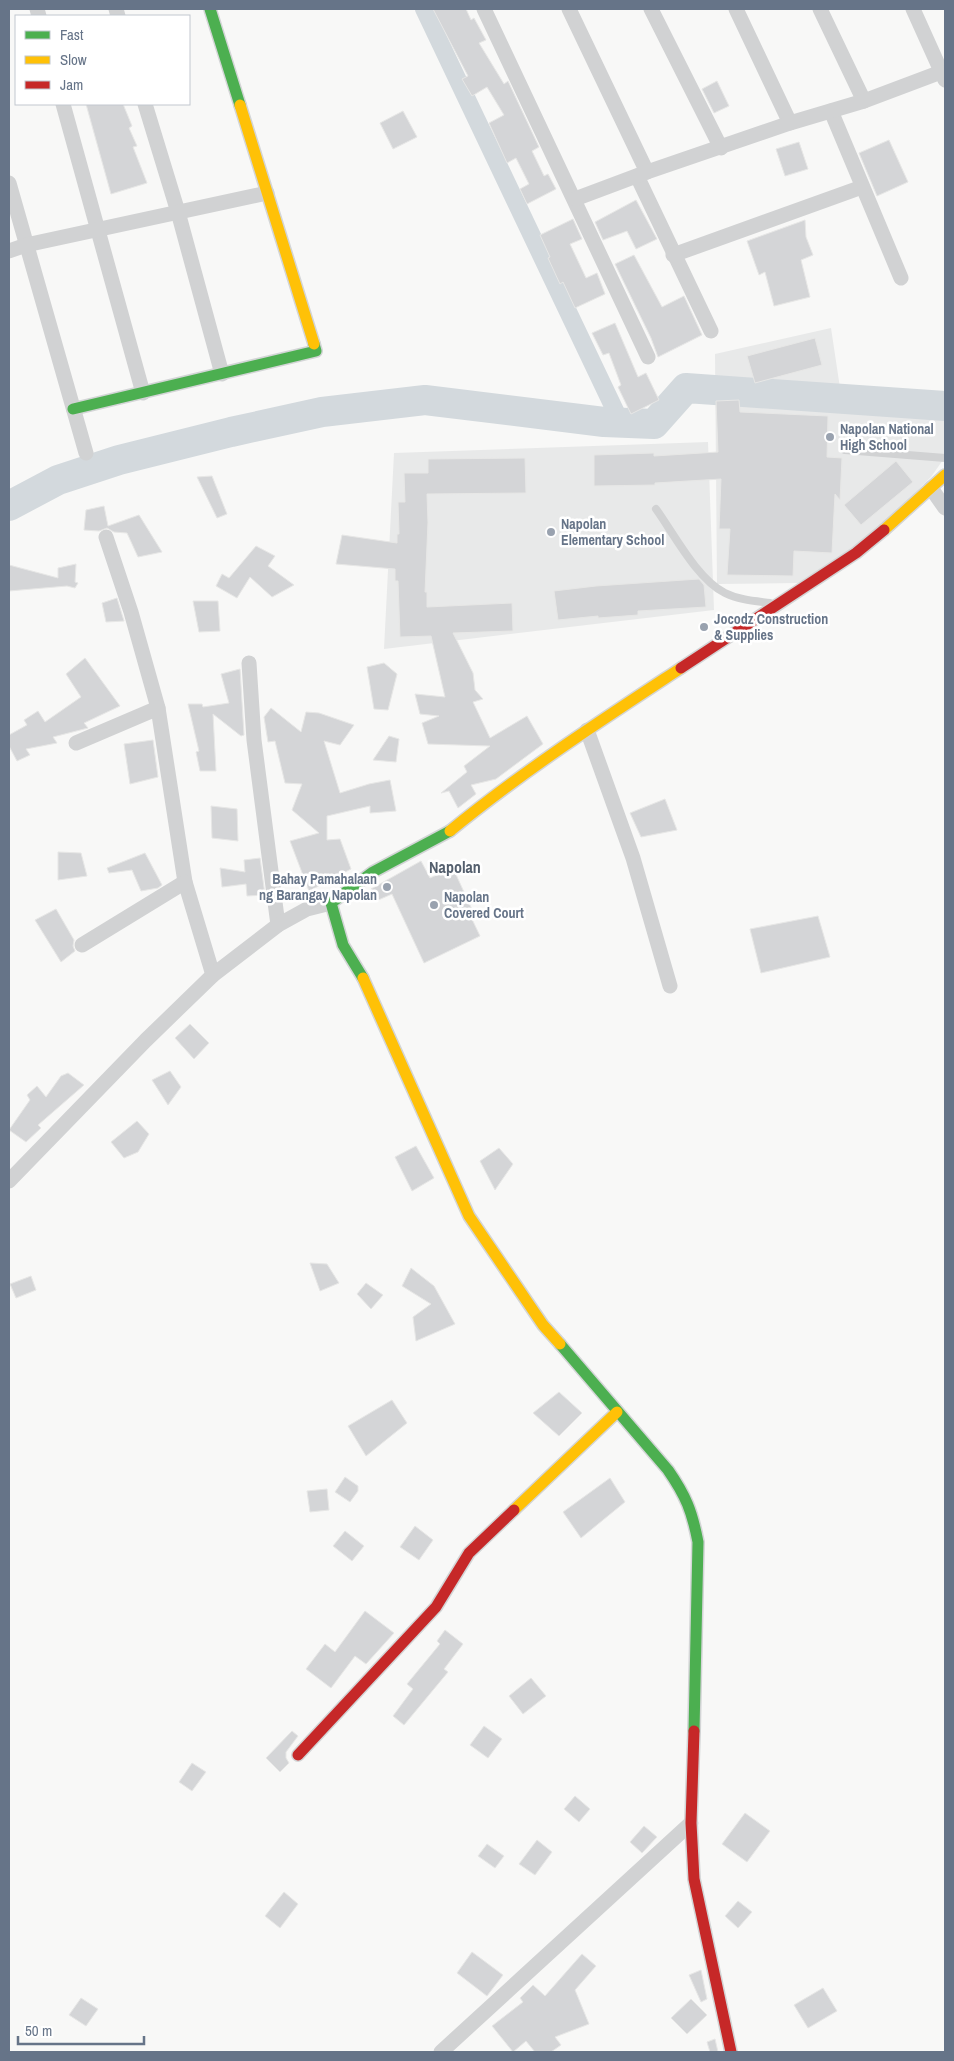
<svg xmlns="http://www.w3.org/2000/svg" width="954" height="2061" viewBox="0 0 954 2061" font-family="'Archivo Narrow',sans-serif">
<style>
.built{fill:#e8e9e9}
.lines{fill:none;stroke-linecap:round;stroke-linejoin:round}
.canal{stroke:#d3d9dd;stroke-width:18}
.river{stroke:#d3d9dd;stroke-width:30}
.building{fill:#d4d5d7;stroke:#e7e7e6}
.fast-casing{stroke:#d3d5d6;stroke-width:14}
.slow-casing{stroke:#d3d5d6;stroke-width:14}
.jam-casing{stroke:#d3d5d6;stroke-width:14}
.lane{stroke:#d1d2d3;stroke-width:8}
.street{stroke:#d1d2d3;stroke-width:15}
.fast{stroke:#4caf50;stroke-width:11}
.slow{stroke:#ffc107;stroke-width:11}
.jam{stroke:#c62828;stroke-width:11}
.poi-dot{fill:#99a2af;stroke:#fff;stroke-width:2}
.labels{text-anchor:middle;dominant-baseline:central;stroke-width:5;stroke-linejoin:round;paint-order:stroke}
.poi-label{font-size:14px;font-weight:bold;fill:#667488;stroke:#fff;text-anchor:start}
.quarter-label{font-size:16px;font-weight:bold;fill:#545f6d;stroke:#fff}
</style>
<rect width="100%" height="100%" fill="#f8f8f7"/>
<!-- built -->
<g class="built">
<path d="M831 328 843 408 945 416V457L931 477 868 539 798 583 717 584 715 354Z"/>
<path d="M708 442 714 610 384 649 394 453Z"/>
</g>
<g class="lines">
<!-- canal -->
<path class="canal" d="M424 9 621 423"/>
<!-- river -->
<path class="river" d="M9 506 58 480 119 460 231 432 322 412 425 400 604 422 654 424 686 388 945 406"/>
</g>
<!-- building -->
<g class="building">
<path d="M433 9H466L471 20 474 18 486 40 479 43 504 84 508 81 539 147 532 151 544 176 548 174 556 189 527 204 520 189 529 184 516 158 507 163 489 123 504 115 487 87 472 96 462 79 468 76Z"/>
<path d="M717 81 729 106 714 113 702 89Z"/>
<path d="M86 104H123L132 126 129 128 137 146 133 147 147 183 111 194Z"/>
<path d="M403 111 417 137 393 149 380 123Z"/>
<path d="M889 140 908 182 877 196 859 153Z"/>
<path d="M799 142 808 169 785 176 776 149Z"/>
<path d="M636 200 657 239 636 249 627 231 603 240 595 222Z"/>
<path d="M573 219 582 239 570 244 586 278 597 273 605 294 575 308 563 282 560 284 548 258 550 257 540 235Z"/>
<path d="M805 220 806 237 813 255 801 260 810 297 774 306 765 272 759 275 747 241Z"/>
<path d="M634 255 662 307 684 296 702 335 658 357 651 338 615 264Z"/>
<path d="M615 323 638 377 646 373 659 400 631 414 618 387 621 385 609 353 603 355 592 333Z"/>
<path d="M815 338 822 365 755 383 747 356Z"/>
<path d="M739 400 740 412 828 416 827 457 842 458 840 500 835 494 832 553 794 551 793 576 727 575 730 529H719L721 479 655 483V485L594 486V455L654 453V456L718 452 716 401Z"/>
<path d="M525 458 526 493 427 494 428 522 425 592H427V607L512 603 513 631 453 633 473 673 475 690 483 699 473 702 490 738 527 716 543 744 496 779 471 785 476 794 458 808 449 791 441 793 467 772 464 766 490 746 428 744 422 723 439 716 420 714 415 694 445 697 431 636 400 637 398 581H395V569L336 564 342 535 397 543V534H399L398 502H405L404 473H428V459Z"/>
<path d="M896 461 913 482 861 525 844 505Z"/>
<path d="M212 476 227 514 217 518 197 477Z"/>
<path d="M104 506 108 526 139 515 162 552 138 557 127 533 114 532 107 528 99 531 84 530 86 510Z"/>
<path d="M256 546 275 556 268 566 294 585 272 597 250 577 237 598 216 586 222 574 229 578Z"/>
<path d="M76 564 75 582 78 583 75 588 67 586 9 591V565L58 578V568Z"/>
<path d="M699 579 704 585 706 607 638 611V615L598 618V616L558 620 554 591 596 586Z"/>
<path d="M117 598 124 621 106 622 102 603Z"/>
<path d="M193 601H218L220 631 199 632Z"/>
<path d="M85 658 120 706 84 723 88 728 53 737 57 743 26 749 30 755 17 761 9 746V735L27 725 24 720 38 711 45 722 81 697 66 674Z"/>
<path d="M384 663 397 674 388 710 374 709 367 667Z"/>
<path d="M240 669 244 735 241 736 213 714 216 771H200L196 752 199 751 188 704H202L203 707 229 703 221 674Z"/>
<path d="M271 708 301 732 306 712 319 713 354 725 340 745 324 741 340 793 369 784 390 780 396 811 370 813V806L327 816V840L340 839 351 869 309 891 290 841 319 833 292 810 302 784 285 783 275 741 268 742 264 717Z"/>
<path d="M389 736 399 739 396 762 373 760Z"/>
<path d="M153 740 158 777 130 784 124 744Z"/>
<path d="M665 799 677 830 641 837 630 813Z"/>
<path d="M211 806 237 809 238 841 212 838Z"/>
<path d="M58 852 81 853 87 876 58 880Z"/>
<path d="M145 853 162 885 158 888 141 891 132 870 109 873 107 868Z"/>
<path d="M260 858 265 895 247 896 246 884 222 887 220 868 245 872 244 860Z"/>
<path d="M421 861 430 878 453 868 474 914 470 915 480 936 424 963 392 894 376 901 371 889Z"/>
<path d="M56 909 74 940 73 946 75 951 61 962 35 920Z"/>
<path d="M818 916 830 957 761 973 750 929Z"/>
<path d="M190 1024 209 1043 194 1059 175 1038Z"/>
<path d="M170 1071 181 1087 168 1105 152 1080Z"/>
<path d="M68 1073 84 1085 38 1125 41 1128 26 1142 9 1130 30 1100 27 1095 37 1086 46 1097 61 1076Z"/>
<path d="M137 1121 149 1134 138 1152 124 1158 111 1142Z"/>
<path d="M416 1146 434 1178 412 1191 395 1157Z"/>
<path d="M499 1148 513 1164 495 1190 480 1161Z"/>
<path d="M310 1263 327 1264 339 1283 320 1291Z"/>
<path d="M411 1268 434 1286 455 1324 416 1341 413 1317 431 1304 402 1286Z"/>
<path d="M31 1276 36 1290 16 1298 10 1284Z"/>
<path d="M366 1283 383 1295 371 1309 357 1294Z"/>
<path d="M559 1392 582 1413 559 1436 533 1413Z"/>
<path d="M392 1400 407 1423 366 1456 348 1426Z"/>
<path d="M345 1477 358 1486V1491L350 1502 335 1492Z"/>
<path d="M610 1478 625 1502 581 1538 563 1512Z"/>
<path d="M327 1489 329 1510 310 1512 307 1491Z"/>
<path d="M415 1526 433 1540 419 1560 400 1547Z"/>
<path d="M345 1531 364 1546 352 1561 333 1546Z"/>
<path d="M365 1611 394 1633 366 1664 355 1656 331 1688 306 1669 325 1644 335 1652Z"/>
<path d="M445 1630 463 1644 444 1669 448 1672 404 1725 393 1716 413 1689 407 1684 440 1644 437 1641Z"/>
<path d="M531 1678 546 1696 523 1714 509 1696Z"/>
<path d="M484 1726 502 1739 488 1758 470 1745Z"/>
<path d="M292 1731 298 1736 286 1752V1758L289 1763 280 1772 266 1758Z"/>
<path d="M192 1763 206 1772 192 1791 179 1782Z"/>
<path d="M575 1796 590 1809 579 1822 564 1809Z"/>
<path d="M745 1813 770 1831 747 1862 722 1844Z"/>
<path d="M644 1826 657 1837 642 1853 630 1842Z"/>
<path d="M537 1840 552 1852 535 1875 519 1864Z"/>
<path d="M487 1844 504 1856 495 1868 478 1856Z"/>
<path d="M284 1892 298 1904 280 1928 265 1916Z"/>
<path d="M738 1901 752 1912 738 1928 725 1916Z"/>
<path d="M472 1952 503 1975 487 1996 457 1973Z"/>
<path d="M582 1954 596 1966 575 1990 589 2024 555 2037 561 2045 551 2052H535L526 2041 513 2052 492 2026 523 2002 520 1998 533 1985 545 1996Z"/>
<path d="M701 1970 707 1999 701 2002 689 1975Z"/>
<path d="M823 1988 837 2011 808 2028 794 2005Z"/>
<path d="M81 1998 98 2009 86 2026 69 2015Z"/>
<path d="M691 1999 707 2015 687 2034 671 2018Z"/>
<path d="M715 2039 718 2052H710L707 2042Z"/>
</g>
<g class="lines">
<!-- fast casing -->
<g class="fast-casing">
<g id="fast">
<path d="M210 9 240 105"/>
<path d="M73 409 316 351 314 344"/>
<path d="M363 978 343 945 331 903 373 872 450 831"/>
<path d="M560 1344 668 1470C686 1496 692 1511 698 1542L694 1731"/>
</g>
</g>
<!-- slow casing -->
<g class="slow-casing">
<g id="slow">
<path d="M240 105 314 344"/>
<path d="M884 530 945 475"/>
<path d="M450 831C523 771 602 720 681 668"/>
<path d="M363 978 469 1216 543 1325 560 1344"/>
<path d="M514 1510 617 1412"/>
</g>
</g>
<!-- jam casing -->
<g class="jam-casing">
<g id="jam">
<path d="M681 668 856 553 884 530"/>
<path d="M694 1731 691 1823 694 1879 731 2052"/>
<path d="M298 1755 436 1607 469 1553 514 1510"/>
</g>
</g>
<!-- lane -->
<g class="lane">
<path d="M845 450 945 458"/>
<path d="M656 509C674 534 697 579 725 593 739 600 755 601 770 603"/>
</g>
<!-- street -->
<g class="street">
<path d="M37 9 39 16"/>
<path d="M116 9 118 16"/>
<path d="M484 9 648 357"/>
<path d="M569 9 647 172"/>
<path d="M651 9 721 148"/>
<path d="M736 9 790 123"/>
<path d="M820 9 864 101"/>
<path d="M913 9 945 80"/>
<path d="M63 104 143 393"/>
<path d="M145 104 178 212 222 374"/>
<path d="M831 111 901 278"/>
<path d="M637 176 711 331"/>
<path d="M9 183 86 453"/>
<path d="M575 199 647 172 790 123 864 101 941 72"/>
<path d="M9 251 26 245 267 193"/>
<path d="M673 255 862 187"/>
<path d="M931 488 945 508"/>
<path d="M106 537 131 612 158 708 185 882 213 975"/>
<path d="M249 663 254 740 278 925"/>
<path d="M587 730 633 858 670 986"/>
<path d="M76 743 158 708"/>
<path d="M82 945 185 882"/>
<path d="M9 1181 146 1040 213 975 278 925 307 909 331 903"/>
<path d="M441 2052 691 1823"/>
</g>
<!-- fast -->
<use href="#fast" class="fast"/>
<!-- slow -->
<use href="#slow" class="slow"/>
<!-- jam -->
<use href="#jam" class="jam"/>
</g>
<!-- markers -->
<g class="poi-dot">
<circle cx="830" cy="437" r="5"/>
<circle cx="551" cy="532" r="5"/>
<circle cx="704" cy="627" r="5"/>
<circle cx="387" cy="887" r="5"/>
<circle cx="434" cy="905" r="5"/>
</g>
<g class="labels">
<!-- poi labels -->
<g class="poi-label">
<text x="840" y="429">Napolan National<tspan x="840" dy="16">High School</tspan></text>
<text x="561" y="524">Napolan<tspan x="561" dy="16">Elementary School</tspan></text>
<text x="714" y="619">Jocodz Construction<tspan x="714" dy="16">&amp; Supplies</tspan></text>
<text x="377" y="879" text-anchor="end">Bahay Pamahalaan<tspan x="377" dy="16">ng Barangay Napolan</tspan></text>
<text x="444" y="897">Napolan<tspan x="444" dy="16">Covered Court</tspan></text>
</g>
<!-- quarter labels -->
<g class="quarter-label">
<text x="455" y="867">Napolan</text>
</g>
</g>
<!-- border -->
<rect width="954" height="2061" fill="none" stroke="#667488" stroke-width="20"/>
<!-- legend -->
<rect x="15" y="15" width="175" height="90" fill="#ffffff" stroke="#c2c7cf"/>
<rect x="25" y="31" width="25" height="8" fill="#4caf50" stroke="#c2c7cf"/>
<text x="60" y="40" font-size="15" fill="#667488">Fast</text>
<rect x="25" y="56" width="25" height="8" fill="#ffc107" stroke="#c2c7cf"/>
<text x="60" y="65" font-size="15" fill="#667488">Slow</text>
<rect x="25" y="81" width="25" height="8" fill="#c62828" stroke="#c2c7cf"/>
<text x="60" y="90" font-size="15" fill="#667488">Jam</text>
<!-- scale -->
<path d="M18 2036v8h126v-8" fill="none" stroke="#667488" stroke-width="2.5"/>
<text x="25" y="2036" font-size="15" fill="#667488" stroke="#ffffff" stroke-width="4" paint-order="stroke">50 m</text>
</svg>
